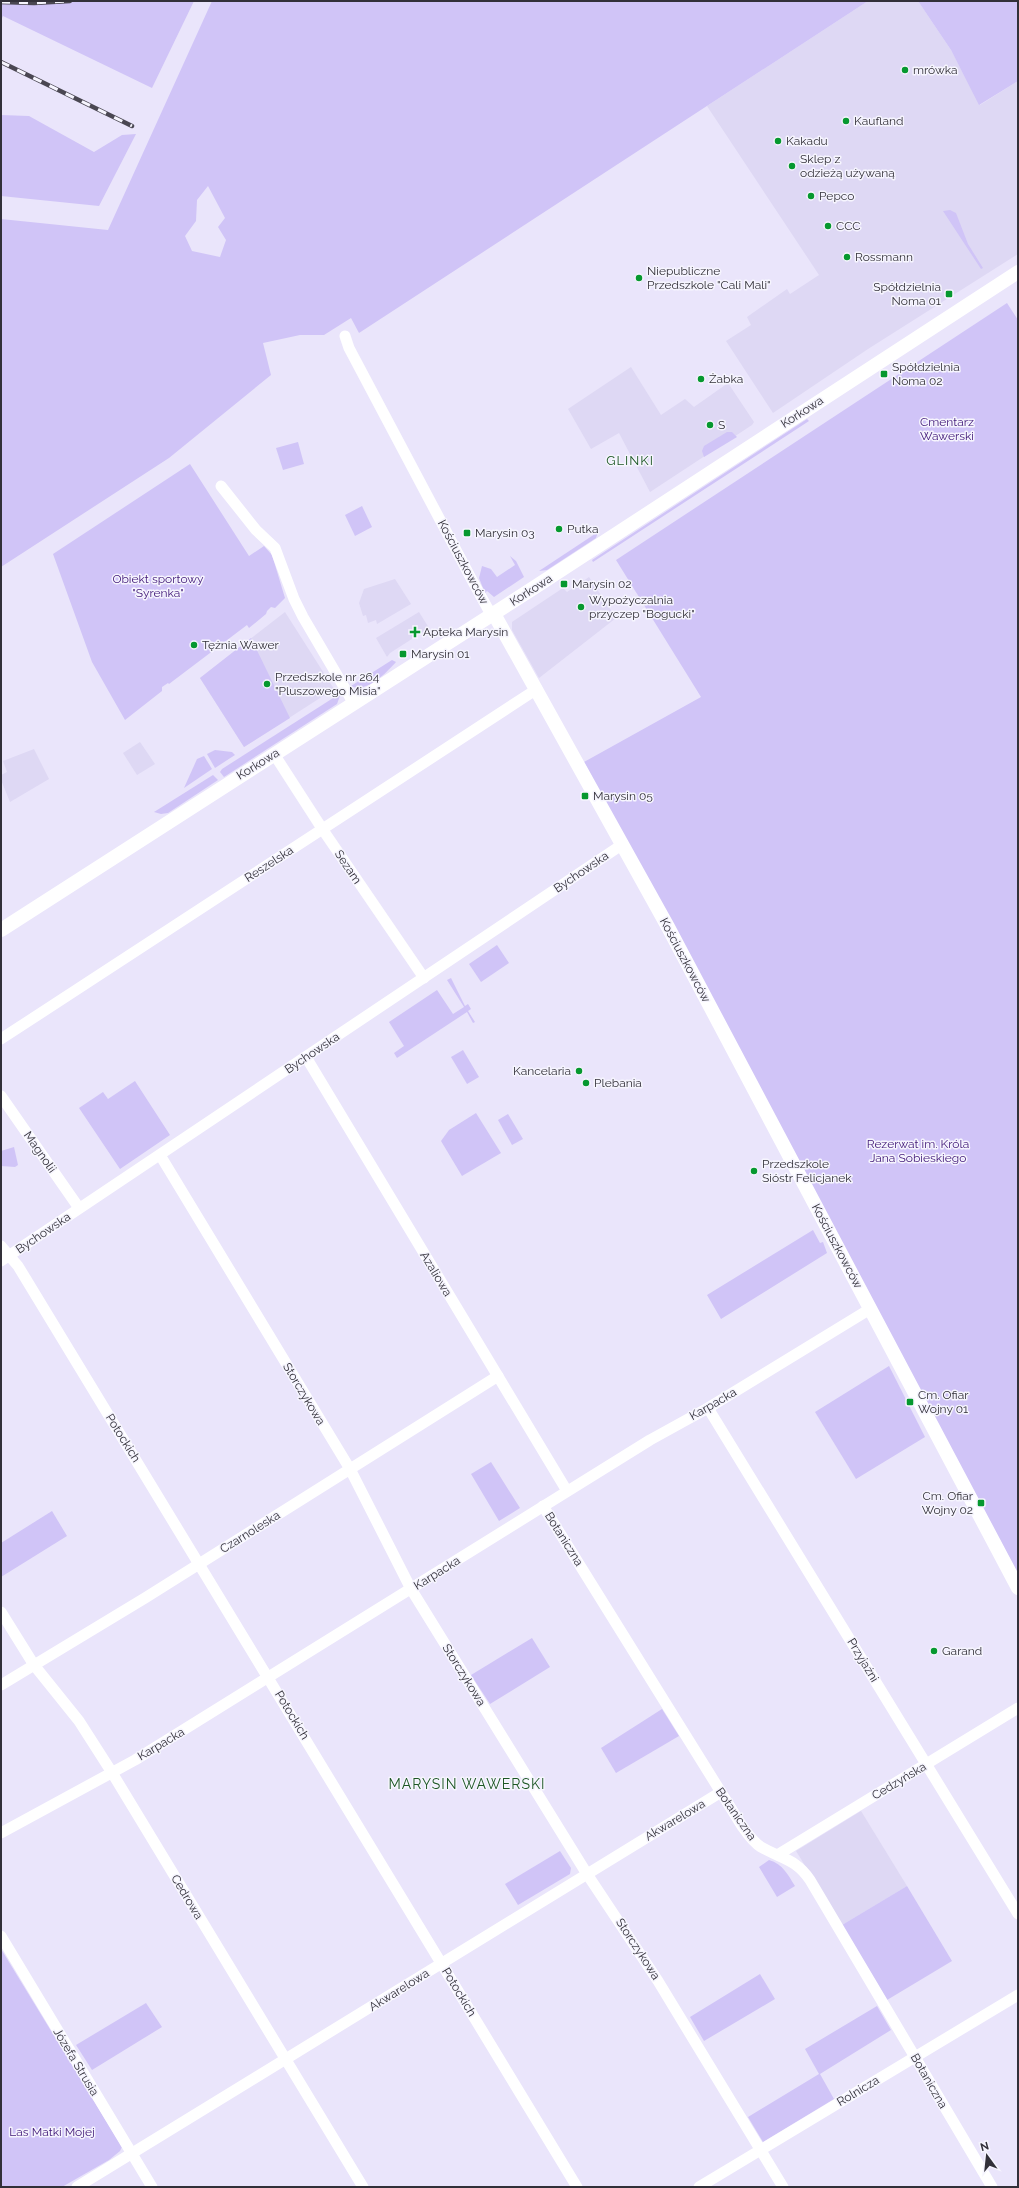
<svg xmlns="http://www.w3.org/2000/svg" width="1019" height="2188" viewBox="0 0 1019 2188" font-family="Raleway,sans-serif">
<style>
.built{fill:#ded8f4}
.green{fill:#d0c4f7;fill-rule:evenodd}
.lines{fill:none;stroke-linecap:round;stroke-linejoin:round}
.minor{stroke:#fff;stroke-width:11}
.tertiary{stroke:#fff;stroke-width:14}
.rail-casing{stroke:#4a4752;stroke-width:4.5}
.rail{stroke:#f6f5fe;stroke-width:3;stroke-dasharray:9;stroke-linecap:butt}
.poi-dot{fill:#06982f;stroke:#f6f5fe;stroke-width:1.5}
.labels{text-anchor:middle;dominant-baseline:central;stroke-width:3;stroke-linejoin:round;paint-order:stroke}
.poi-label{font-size:12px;fill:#323039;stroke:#f6f5fe;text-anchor:start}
.street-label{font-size:12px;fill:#323039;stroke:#f6f5fe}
.park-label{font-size:12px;fill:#3f1677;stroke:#f6f5fe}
.neighbourhood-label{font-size:13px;letter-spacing:1px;fill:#1c5624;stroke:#f6f5fe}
.quarter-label{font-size:14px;letter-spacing:1px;fill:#1c5624;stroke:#f6f5fe}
</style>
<rect width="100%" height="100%" fill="#eae5fb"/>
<!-- built -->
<g class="built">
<path d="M868 1H918L951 50 980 105 1018 81V254L868 349 773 413 726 341 751 325 747 317 787 289 790 294 819 275 707 106Z"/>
<path d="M631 367 661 415 685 399 694 407 728 383 754 422 752 425 650 492 619 433 591 449 568 409Z"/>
<path d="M589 577 616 618 539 678 512 630V622L563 588 567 592Z"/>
<path d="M395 579 411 604 377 624 376 620 368 623 366 615 363 616 359 603 364 589Z"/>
<path d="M285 612 334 689 244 747 200 678Z"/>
<path d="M419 612 429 628 390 653 387 657 376 638Z"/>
<path d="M140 742 155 764 137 775 123 753Z"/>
<path d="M34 749 49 779 10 802 1 780V775L7 772 3 761Z"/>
<path d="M861 1811 907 1886 842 1925 796 1851Z"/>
</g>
<!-- green -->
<g class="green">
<path d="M1 1H194L152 88 3 16 1 20Z"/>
<path d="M212 1H868L359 333 351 318 324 335H300L263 343 271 375 169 458 1 567V219L108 230ZM208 186 225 218 218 227 226 240 220 257 192 251 185 236 196 221 197 200Z"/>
<path d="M918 1H1018V81L979 105 951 50Z"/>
<path d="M1 115 29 116 94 152 122 135 136 134 99 206 1 196Z"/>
<path d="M950 210 956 213 968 244 983 268 981 269 943 211Z"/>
<path d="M1007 303 1018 320V1574L584 762 701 697 616 560Z"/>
<path d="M807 419 809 421 593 562 592 560Z"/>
<path d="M727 432H732L737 437 704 457 702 451 704 446Z"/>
<path d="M298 442 304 464 283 470 276 448Z"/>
<path d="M190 464 249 556 264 546 272 555 285 598 275 608 271 607 267 611 266 614 249 628 247 625 169 684 168 683 162 687V691L125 720 92 662 53 554Z"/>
<path d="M362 506 372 527 355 536 345 515Z"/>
<path d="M598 532 596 538 547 570 539 571Z"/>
<path d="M510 556 516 561 524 577 494 597 487 591 485 593 479 578 482 566 491 569 497 577 515 565Z"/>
<path d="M251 638 290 718 244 747 200 678Z"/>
<path d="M392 660 396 662C387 672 366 694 351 686Z"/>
<path d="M341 693 337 704 224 777 220 772 222 769Z"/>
<path d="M215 750 232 752 235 755 215 768 207 754Z"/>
<path d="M204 756 212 769 184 788 197 759Z"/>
<path d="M213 775 218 780 168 813 161 814 154 812Z"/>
<path d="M497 945 509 963 481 982 469 964Z"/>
<path d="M451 978 465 1006 468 1004 471 1009 468 1011 475 1022 473 1023 467 1012 397 1058 394 1053 404 1046 389 1022 437 990 453 1014 464 1007 447 980Z"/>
<path d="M463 1050 479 1077 467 1084 451 1057Z"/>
<path d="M135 1081 170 1135 120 1169 79 1108 103 1092 108 1099Z"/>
<path d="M476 1113 501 1153 462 1176 441 1141 449 1130Z"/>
<path d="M508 1114 523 1139 512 1145 498 1120Z"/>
<path d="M14 1147 18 1165 15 1167 1 1166V1151Z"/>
<path d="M813 1230 820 1243 823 1242 827 1253 721 1319 707 1295Z"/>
<path d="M889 1366 925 1437 856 1479 815 1412Z"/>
<path d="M491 1462 520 1508 499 1521 471 1474Z"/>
<path d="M52 1511 67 1536 1 1577V1543Z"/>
<path d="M532 1638 550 1667 490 1704 471 1675Z"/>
<path d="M662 1709 679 1736 616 1773 601 1748Z"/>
<path d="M560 1851 571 1868 570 1874 518 1905 505 1884Z"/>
<path d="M769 1860C783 1864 788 1875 795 1886L777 1897 759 1867Z"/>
<path d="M907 1886 952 1961 887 2000 842 1925Z"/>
<path d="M1 1949 122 2147 120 2151 109 2160 62 2187H1Z"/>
<path d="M760 1974 775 1999 704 2041 690 2017Z"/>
<path d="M146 2003 162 2027 92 2070 76 2045Z"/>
<path d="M877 2006 891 2030 820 2074 834 2099 763 2142 748 2117 819 2074 805 2049Z"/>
</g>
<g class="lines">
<!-- minor -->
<g class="minor">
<path d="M345 336 349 348 473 582 488 609 494 614"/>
<path d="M221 486 256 530 275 548 294 599 303 617 354 704"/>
<path d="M274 754 323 830 424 978"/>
<path d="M1 1039 537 689"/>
<path d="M306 1057 567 1491"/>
<path d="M1 1096 79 1208"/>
<path d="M160 1155 350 1469 411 1589 587 1874 658 1981 783 2187"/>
<path d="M1 1246 18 1266 577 2187"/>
<path d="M1 1261 623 844"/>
<path d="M708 1408 1018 1914"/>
<path d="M543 1506 742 1826C747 1833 753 1842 761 1847 782 1859 796 1859 810 1880L992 2187"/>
<path d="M1 1612 34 1665 79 1721 111 1771 363 2187"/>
<path d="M1 1685 145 1598 498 1376"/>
<path d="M1 1833 135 1760 650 1440 708 1408 870 1309"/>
<path d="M779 1854 1018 1708"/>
<path d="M1 1936 152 2187"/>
<path d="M77 2187 721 1792"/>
<path d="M699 2187 1018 1995"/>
</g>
<!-- tertiary -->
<g class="tertiary">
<path d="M494 614 668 927 1018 1588"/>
<path d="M1 930 535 587 1018 272"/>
</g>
<!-- rail casing -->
<g class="rail-casing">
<g id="rail">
<path d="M1 2 34 3 70 1"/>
<path d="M1 62 132 126"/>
</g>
</g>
<!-- rail -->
<use href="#rail" class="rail"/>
</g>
<!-- markers -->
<g class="poi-dot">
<circle cx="905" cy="70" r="4"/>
<circle cx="846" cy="121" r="4"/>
<circle cx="778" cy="141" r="4"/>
<circle cx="792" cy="166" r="4"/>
<circle cx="811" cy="196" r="4"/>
<circle cx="828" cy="226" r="4"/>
<circle cx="847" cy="257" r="4"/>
<circle cx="639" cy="278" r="4"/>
<rect x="945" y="290" width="8" height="8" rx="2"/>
<rect x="880" y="370" width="8" height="8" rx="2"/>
<circle cx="701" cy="379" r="4"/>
<circle cx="710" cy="425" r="4"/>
<circle cx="559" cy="529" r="4"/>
<rect x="463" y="529" width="8" height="8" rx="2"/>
<rect x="560" y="580" width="8" height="8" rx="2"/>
<circle cx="581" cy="607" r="4"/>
<path d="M413 626h4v4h4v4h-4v4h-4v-4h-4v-4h4z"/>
<circle cx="194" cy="645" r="4"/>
<rect x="399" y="650" width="8" height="8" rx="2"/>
<circle cx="267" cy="684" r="4"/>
<rect x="581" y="792" width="8" height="8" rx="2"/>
<circle cx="579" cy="1071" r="4"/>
<circle cx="586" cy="1083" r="4"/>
<circle cx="754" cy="1171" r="4"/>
<rect x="906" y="1398" width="8" height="8" rx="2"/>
<rect x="977" y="1499" width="8" height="8" rx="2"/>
<circle cx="934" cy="1651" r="4"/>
</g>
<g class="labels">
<!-- poi labels -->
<g class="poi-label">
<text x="913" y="70">mrówka</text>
<text x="854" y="121">Kaufland</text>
<text x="786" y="141">Kakadu</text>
<text x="800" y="159">Sklep z<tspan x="800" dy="14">odzieżą używaną</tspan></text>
<text x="819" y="196">Pepco</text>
<text x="836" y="226">CCC</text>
<text x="855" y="257">Rossmann</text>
<text x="647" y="271">Niepubliczne<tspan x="647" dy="14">Przedszkole "Cali Mali"</tspan></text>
<text x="941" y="287" text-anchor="end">Spółdzielnia<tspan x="941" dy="14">Noma 01</tspan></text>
<text x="892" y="367">Spółdzielnia<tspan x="892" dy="14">Noma 02</tspan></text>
<text x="709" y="379">Żabka</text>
<text x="718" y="425">S</text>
<text x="567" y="529">Putka</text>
<text x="475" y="533">Marysin 03</text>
<text x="572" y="584">Marysin 02</text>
<text x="589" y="600">Wypożyczalnia<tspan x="589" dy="14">przyczep "Bogucki"</tspan></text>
<text x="423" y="632">Apteka Marysin</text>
<text x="202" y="645">Tężnia Wawer</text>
<text x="411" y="654">Marysin 01</text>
<text x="275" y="677">Przedszkole nr 264<tspan x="275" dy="14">"Pluszowego Misia"</tspan></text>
<text x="593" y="796">Marysin 05</text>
<text x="571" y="1071" text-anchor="end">Kancelaria</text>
<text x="594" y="1083">Plebania</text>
<text x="762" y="1164">Przedszkole<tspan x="762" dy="14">Sióstr Felicjanek</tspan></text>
<text x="918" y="1395">Cm. Ofiar<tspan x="918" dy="14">Wojny 01</tspan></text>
<text x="973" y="1496" text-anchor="end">Cm. Ofiar<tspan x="973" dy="14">Wojny 02</tspan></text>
<text x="942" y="1651">Garand</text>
</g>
<!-- street labels -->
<g class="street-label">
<text transform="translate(802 412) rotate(-33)">Korkowa</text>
<text transform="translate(463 562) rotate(62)">Kościuszkowców</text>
<text transform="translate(531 590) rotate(-33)">Korkowa</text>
<text transform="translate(258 764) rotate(-32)">Korkowa</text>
<text transform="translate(269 864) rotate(-33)">Reszelska</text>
<text transform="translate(348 867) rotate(56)">Sezam</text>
<text transform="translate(581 872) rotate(-34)">Bychowska</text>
<text transform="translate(685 960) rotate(62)">Kościuszkowców</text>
<text transform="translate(312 1053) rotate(-34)">Bychowska</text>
<text transform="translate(40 1152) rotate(55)">Magnolii</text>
<text transform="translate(43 1233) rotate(-34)">Bychowska</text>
<text transform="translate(837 1246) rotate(62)">Kościuszkowców</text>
<text transform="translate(436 1274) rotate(59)">Azaliowa</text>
<text transform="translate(304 1394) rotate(59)">Storczykowa</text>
<text transform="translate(713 1404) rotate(-30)">Karpacka</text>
<text transform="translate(123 1438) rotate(58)">Potockich</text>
<text transform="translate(250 1532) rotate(-32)">Czarnoleska</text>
<text transform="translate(564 1539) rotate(58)">Botaniczna</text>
<text transform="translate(437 1573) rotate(-32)">Karpacka</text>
<text transform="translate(863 1660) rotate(59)">Przyjaźni</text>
<text transform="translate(464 1675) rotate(58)">Storczykowa</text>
<text transform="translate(292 1715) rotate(59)">Potockich</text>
<text transform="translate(161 1744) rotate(-31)">Karpacka</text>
<text transform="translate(899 1781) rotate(-31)">Cedzyńska</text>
<text transform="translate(736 1814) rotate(55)">Botaniczna</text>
<text transform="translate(675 1820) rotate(-31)">Akwarelowa</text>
<text transform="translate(187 1897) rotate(59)">Cedrowa</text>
<text transform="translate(638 1949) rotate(57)">Storczykowa</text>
<text transform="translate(399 1990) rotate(-32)">Akwarelowa</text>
<text transform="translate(459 1992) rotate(59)">Potockich</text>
<text transform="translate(76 2062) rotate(59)">Józefa Strusia</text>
<text transform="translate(929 2081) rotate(60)">Botaniczna</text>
<text transform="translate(858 2091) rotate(-31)">Rolnicza</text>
</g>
<!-- park labels -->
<g class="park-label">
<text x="947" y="422">Cmentarz<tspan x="947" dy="14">Wawerski</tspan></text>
<text x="158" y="579">Obiekt sportowy<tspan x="158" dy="14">"Syrenka"</tspan></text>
<text x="918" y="1144">Rezerwat im. Króla<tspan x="918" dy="14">Jana Sobieskiego</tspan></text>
<text x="52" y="2132">Las Matki Mojej</text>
</g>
<!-- neighbourhood labels -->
<g class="neighbourhood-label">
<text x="630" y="460">GLINKI</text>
</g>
<!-- quarter labels -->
<g class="quarter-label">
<text x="467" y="1784">MARYSIN WAWERSKI</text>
</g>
</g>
<!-- border -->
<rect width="1019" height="2188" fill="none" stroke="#323039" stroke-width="4"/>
<!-- north arrow -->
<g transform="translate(987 2156) rotate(345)" stroke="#f6f5fe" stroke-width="3" paint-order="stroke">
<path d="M0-3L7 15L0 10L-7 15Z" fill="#323039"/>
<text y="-6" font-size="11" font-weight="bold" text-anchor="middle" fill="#323039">N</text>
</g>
</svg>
